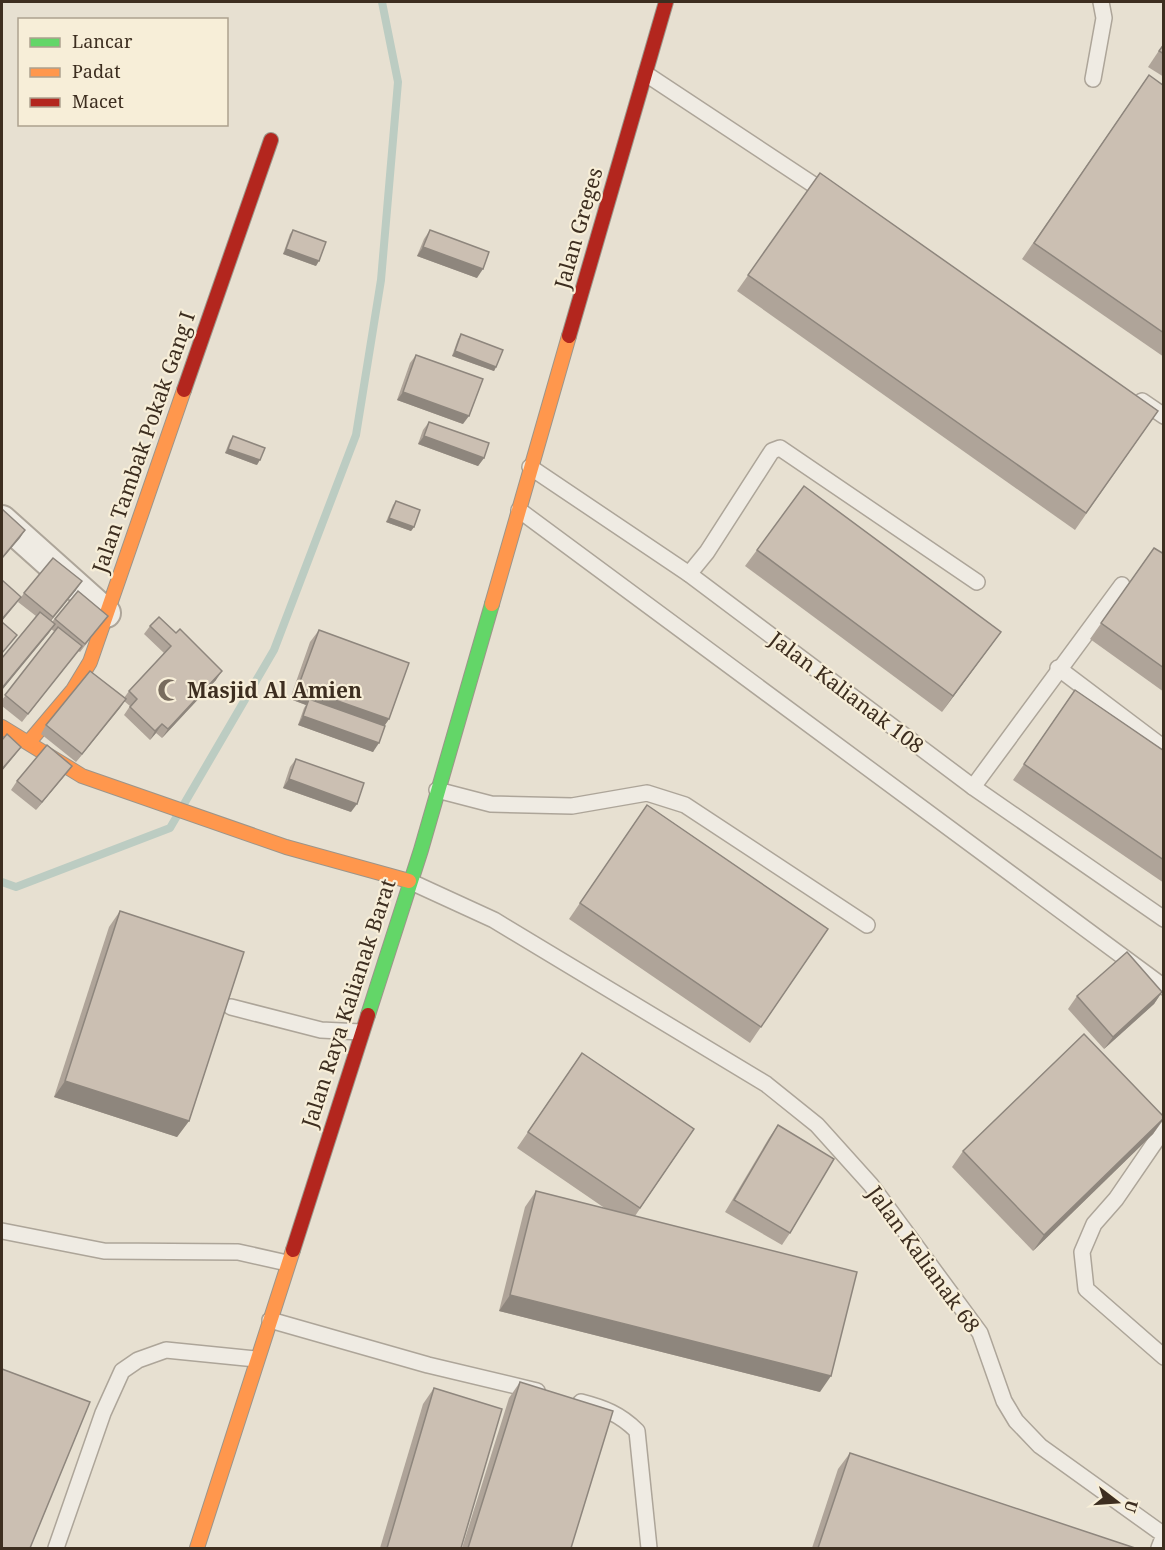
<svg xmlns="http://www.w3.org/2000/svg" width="1165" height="1550" viewBox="0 0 1165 1550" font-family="'Noto Serif',serif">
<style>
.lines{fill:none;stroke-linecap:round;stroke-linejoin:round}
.stream{stroke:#bcccc2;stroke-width:8}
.lane-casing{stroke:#ada599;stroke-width:18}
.street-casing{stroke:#ada599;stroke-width:32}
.fast-casing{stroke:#9c958a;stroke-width:16}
.slow-casing{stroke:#9c958a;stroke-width:16}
.jam-casing{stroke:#9c958a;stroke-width:16}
.lane{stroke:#efebe3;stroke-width:15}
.street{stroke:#efebe3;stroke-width:28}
.fast{stroke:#63d668;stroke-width:14}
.slow{stroke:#ff974d;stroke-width:14}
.jam{stroke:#b3261e;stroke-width:14}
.wall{fill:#afa499}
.shaded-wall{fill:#8e867d}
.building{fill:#cbbfb2;stroke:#8e867d;stroke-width:1.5}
.labels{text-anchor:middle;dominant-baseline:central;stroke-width:4.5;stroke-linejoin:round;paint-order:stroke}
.street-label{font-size:21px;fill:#3d2e20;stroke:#f7eed8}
.poi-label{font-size:21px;font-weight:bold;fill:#3d2e20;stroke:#f7eed8;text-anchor:start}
</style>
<rect width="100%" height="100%" fill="#e7e0d1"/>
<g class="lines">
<!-- stream -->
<g class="stream">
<path d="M184 804 274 650 356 435 381 280 398 82 382 2"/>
<path d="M2 882 16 887 170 828 177 816"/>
</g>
<!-- lane casing -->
<g class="lane-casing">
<g id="lane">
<path d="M646 74 829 195"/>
<path d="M1093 79 1104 18 1101 2"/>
<path d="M1142 401 1164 416"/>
<path d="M530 467 689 574 973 787 1164 919"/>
<path d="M519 510 1164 987"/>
<path d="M689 574 707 552 772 451 780 448 977 582"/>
<path d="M1058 668 1164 748"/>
<path d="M973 787 1122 585"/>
<path d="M437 790 491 804 572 806 647 793 685 805 867 925"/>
<path d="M409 881 494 920 766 1084 817 1125 871 1185 980 1333 1004 1401 1016 1421 1040 1446 1164 1535 1159 1548"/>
<path d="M231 1007 321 1030 361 1032"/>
<path d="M1164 1129 1116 1199 1094 1224 1082 1252 1086 1289 1164 1357"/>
<path d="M2 1231 104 1251 238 1252 287 1263"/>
<path d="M270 1320 428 1365 537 1391"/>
<path d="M581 1402C604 1408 620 1414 637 1431L649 1548"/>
<path d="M56 1548 103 1413 122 1371 138 1360 166 1350 256 1359"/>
</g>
</g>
<!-- street casing -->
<g class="street-casing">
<path id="street" d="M2 520 106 613"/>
</g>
<!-- fast casing -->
<g class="fast-casing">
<path id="fast" d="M368 1015 421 850 492 604"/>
</g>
<!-- slow casing -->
<g class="slow-casing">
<g id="slow">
<path d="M492 604 569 336"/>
<path d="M2 727 82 776 286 847 409 881"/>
<path d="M29 742 73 690 90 662 184 390"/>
<path d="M197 1548 293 1250"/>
</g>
</g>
<!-- jam casing -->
<g class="jam-casing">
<g id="jam">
<path d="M569 336 666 2"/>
<path d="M184 390 271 140"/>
<path d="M293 1250 368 1015"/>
</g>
</g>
<!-- lane -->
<use href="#lane" class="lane"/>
<!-- street -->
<use href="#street" class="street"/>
<!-- fast -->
<use href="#fast" class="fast"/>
<!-- slow -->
<use href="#slow" class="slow"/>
<!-- jam -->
<use href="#jam" class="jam"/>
</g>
<!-- wall -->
<g class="wall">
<path d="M1164 43V77L1148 67Z"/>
<path d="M1149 75 1164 86V357L1022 259Z"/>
<path d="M820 173 1158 411 1075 530 737 291Z"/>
<path d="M293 230 316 266 283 254 290 234Z"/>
<path d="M430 230 477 278 417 256 424 239Z"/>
<path d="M461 334 496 367 494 371 452 356 458 339Z"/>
<path d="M416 355 463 424 397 400 410 363Z"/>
<path d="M429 422 484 458 478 466 418 444 423 430Z"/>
<path d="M233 436 257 465 225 453 230 440Z"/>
<path d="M396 501 414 527 411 531 386 522 393 505Z"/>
<path d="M1154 548 1164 554V692L1090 639Z"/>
<path d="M757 550 1001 632 942 712 745 566Z"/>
<path d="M76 590 51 621 52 622 78 591 102 624 80 652 78 651 22 722 2 706V700L55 632 51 629 2 690V658L36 616 18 602 24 593Z"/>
<path d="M150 626 216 680 162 738 156 733 150 740 124 715 130 706 124 701 76 762 41 734 46 725 124 698 129 691 164 653 144 634Z"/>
<path d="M319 630 389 719 384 726 373 752 298 725 304 708 306 705 290 699 310 642Z"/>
<path d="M1075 690 1164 751V883L1013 780Z"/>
<path d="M296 759 351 812 283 788 290 767Z"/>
<path d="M72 766 36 810 11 790 17 781Z"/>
<path d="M647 805 828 929 750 1043 569 919Z"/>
<path d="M120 911 189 1121 177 1137 54 1097 109 927Z"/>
<path d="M1162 992 1154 1004 1104 1049 1068 1009 1077 996Z"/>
<path d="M582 1053 694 1129 635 1216 820 1392 499 1311 525 1207 536 1191 606 1209 517 1148Z"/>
<path d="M1164 1119 1153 1134 1033 1251 952 1167 963 1151Z"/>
<path d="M778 1125 790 1233 782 1245 725 1212 769 1138Z"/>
<path d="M520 1382 571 1548H462L509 1398Z"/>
<path d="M434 1388 461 1548H380L423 1404Z"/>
<path d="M850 1453 1135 1548H812L838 1469Z"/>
</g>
<!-- shaded-wall -->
<g class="shaded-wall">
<path d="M423 247 483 269 477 278 417 256Z"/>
<path d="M286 249 319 261 316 266 283 254Z"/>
<path d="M455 351 496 367 494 371 452 356Z"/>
<path d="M403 392 469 416 463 424 397 400Z"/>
<path d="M424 436 484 458 478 466 418 444Z"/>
<path d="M228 449 260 460 257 465 225 453Z"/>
<path d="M389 518 414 527 411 531 386 522Z"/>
<path d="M25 530 20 538 2 559V558Z"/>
<path d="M82 581 76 590 47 625 53 617Z"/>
<path d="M21 597 15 605 2 621V619Z"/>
<path d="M55 624 49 633 2 690V688Z"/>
<path d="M1001 632 989 648 942 712 953 696Z"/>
<path d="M222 671 216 680 162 738 168 729Z"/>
<path d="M298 687 389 719 381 731 309 699 306 705 290 699Z"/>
<path d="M126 699 120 708 76 762 82 754Z"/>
<path d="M303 716 379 743 373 752 298 725Z"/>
<path d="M162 724 156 733 150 740 155 731Z"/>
<path d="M21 747 15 755 2 771V769Z"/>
<path d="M72 766 66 774 36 810 42 802Z"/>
<path d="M289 779 357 804 351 812 283 788Z"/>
<path d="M1162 992 1154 1004 1104 1049 1113 1037Z"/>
<path d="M65 1081 189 1121 177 1137 54 1097Z"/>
<path d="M1164 1118 1153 1134 1033 1251 1044 1235Z"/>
<path d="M510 1295 831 1376 820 1392 499 1311Z"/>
</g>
<!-- building -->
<g class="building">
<path d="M1164 44V54L1159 51Z"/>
<path d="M1149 75 1164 86V333L1034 243Z"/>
<path d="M820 173 1158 411 1086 513 748 275Z"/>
<path d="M293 230 326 242 319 261 286 249Z"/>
<path d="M430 230 489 252 483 269 423 247Z"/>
<path d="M461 334 503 350 496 367 455 351Z"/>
<path d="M416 355 483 379 469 416 403 392Z"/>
<path d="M429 422 489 443 484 458 424 436Z"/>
<path d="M233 436 265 448 260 460 228 449Z"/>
<path d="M804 486 1001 632 953 696 757 550Z"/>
<path d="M396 501 420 510 414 527 389 518Z"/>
<path d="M2 509 25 530 2 558Z"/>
<path d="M1154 548 1164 554V668L1101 623Z"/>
<path d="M53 558 82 581 53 617 24 593Z"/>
<path d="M2 580 21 597 2 619Z"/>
<path d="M78 591 108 616 85 644 55 619Z"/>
<path d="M40 612 55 624 2 688V658Z"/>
<path d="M159 617 176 633 180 629 222 671 168 729 162 724 155 731 130 707 137 699 129 691 171 646 150 626Z"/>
<path d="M2 622 17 635 2 653Z"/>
<path d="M58 627 82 646 28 714 5 695Z"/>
<path d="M319 630 409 663 389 719 298 687Z"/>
<path d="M90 671 126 699 82 754 46 725Z"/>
<path d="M1075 690 1164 751V860L1024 764Z"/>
<path d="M309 699 385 726 379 743 303 716Z"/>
<path d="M7 734 21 747 2 769V740Z"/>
<path d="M47 745 72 766 42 802 17 781Z"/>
<path d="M296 759 364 783 357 804 289 779Z"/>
<path d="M647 805 828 929 761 1027 580 903Z"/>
<path d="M120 911 244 952 189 1121 65 1081Z"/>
<path d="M1127 952 1162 992 1113 1037 1077 996Z"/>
<path d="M1084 1034 1164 1117V1118L1044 1235 963 1151Z"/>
<path d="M582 1053 694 1129 640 1208 528 1132Z"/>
<path d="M778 1125 834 1159 790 1233 734 1200Z"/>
<path d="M536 1191 857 1272 831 1376 510 1295Z"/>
<path d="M2 1369 90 1402 30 1548H2Z"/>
<path d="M520 1382 613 1411 571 1548H468Z"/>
<path d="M434 1388 502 1409 461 1548H387Z"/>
<path d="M850 1453 1135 1548H818Z"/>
</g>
<!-- icons -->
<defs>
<g id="mosque-bare" transform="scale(1.8)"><path d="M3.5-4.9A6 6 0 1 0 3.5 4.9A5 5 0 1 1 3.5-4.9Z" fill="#786c5e" stroke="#f7eed8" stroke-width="2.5" paint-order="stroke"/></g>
</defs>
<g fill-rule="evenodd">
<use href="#mosque-bare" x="169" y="690"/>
</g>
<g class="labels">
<!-- street labels -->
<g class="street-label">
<text transform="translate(578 228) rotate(-74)">Jalan Greges</text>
<text transform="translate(143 442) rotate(-71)">Jalan Tambak Pokak Gang I</text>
<text transform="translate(847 692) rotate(37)">Jalan Kalianak 108</text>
<text transform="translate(348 1003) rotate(-72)">Jalan Raya Kalianak Barat</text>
<text transform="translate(924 1259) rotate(54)">Jalan Kalianak 68</text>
</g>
<!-- poi labels -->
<g class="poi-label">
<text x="187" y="690">Masjid Al Amien</text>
</g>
</g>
<!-- border -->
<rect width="1165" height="1550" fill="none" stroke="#3d2e20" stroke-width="6"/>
<!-- legend -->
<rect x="18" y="18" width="210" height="108" fill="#f7eed8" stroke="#ada18e" stroke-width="1.5"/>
<rect x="30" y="38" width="30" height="9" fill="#63d668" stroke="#ada18e" stroke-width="1.5"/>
<text x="72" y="48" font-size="18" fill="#3d2e20">Lancar</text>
<rect x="30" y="68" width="30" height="9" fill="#ff974d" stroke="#ada18e" stroke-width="1.5"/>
<text x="72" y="78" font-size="18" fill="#3d2e20">Padat</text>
<rect x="30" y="98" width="30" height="9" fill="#b3261e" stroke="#ada18e" stroke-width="1.5"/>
<text x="72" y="108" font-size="18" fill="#3d2e20">Macet</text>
<!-- north arrow -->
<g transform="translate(1117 1502) rotate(107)" stroke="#f7eed8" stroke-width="4.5" paint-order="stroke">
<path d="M0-4.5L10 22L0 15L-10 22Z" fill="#3d2e20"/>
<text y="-9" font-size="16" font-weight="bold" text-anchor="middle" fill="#3d2e20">U</text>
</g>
</svg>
